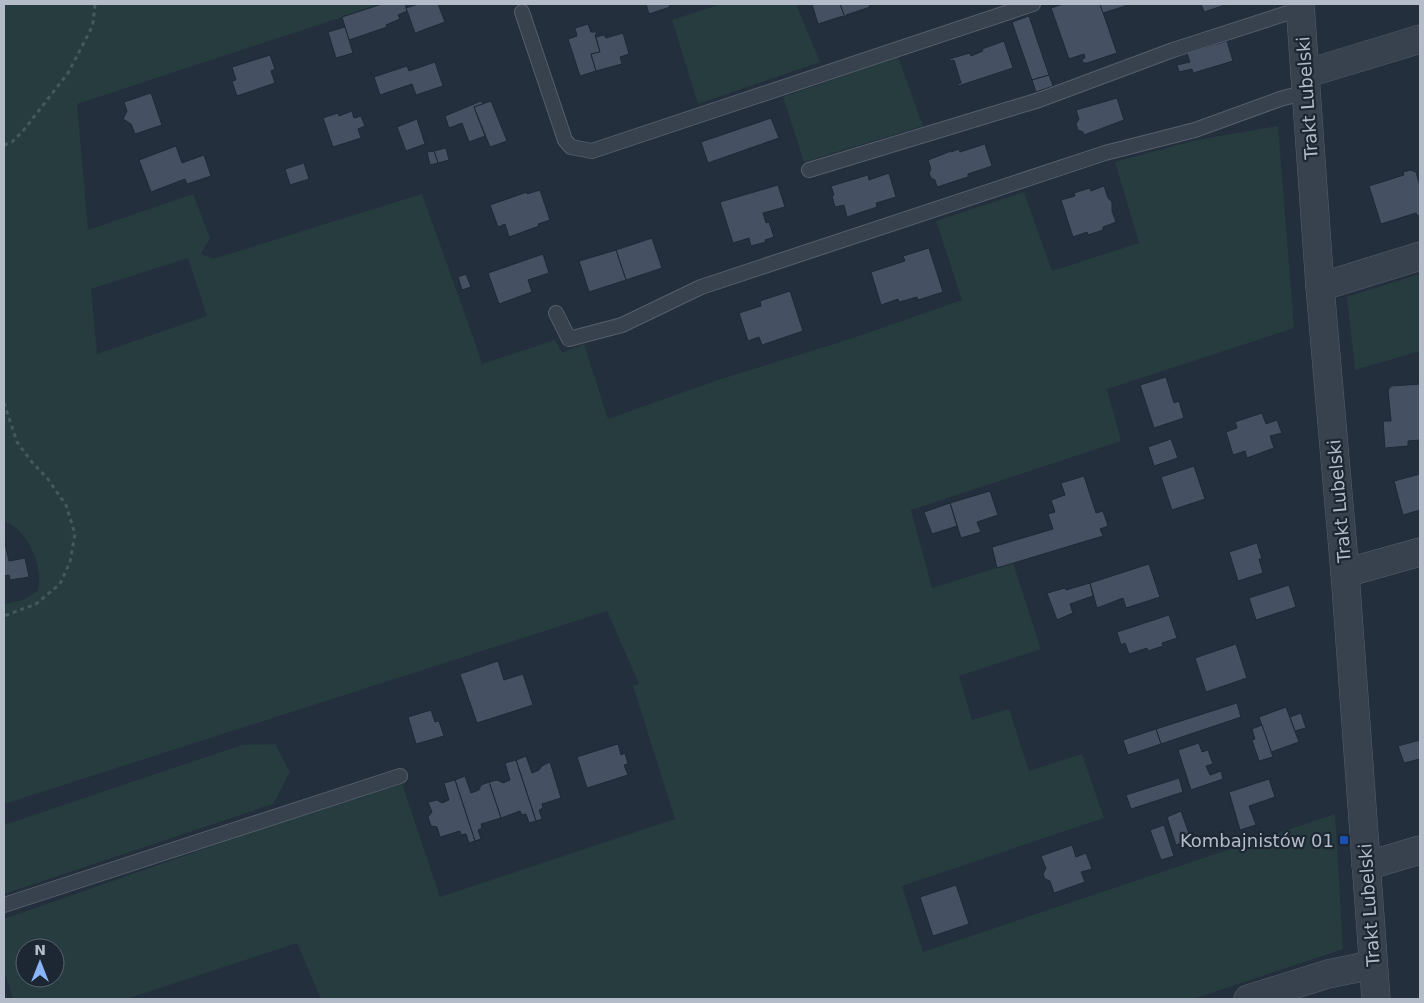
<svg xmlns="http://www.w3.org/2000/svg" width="1424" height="1003" viewBox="0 0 1424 1003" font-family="'DejaVu Sans',sans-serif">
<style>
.green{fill:#263c3f;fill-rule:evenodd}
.building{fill:#455162;stroke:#1f2835}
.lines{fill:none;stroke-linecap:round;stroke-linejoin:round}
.service-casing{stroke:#565f6c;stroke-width:16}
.minor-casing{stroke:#565f6c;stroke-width:29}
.tertiary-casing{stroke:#565f6c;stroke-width:29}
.path{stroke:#44595c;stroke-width:3;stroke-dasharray:4 4;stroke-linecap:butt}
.service{stroke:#38414e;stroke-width:14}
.minor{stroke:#38414e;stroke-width:28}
.tertiary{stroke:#38414e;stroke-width:28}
.transit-dot{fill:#1a4fb4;stroke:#1d2633;stroke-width:2}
.labels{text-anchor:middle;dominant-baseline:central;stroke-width:4.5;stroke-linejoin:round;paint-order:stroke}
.street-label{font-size:18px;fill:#b4bcc9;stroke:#1d2633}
.poi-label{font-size:18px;fill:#b4bcc9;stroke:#1d2633;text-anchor:end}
</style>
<rect width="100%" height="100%" fill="#242f3e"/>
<!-- green -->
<g class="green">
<path d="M4 4H382L77 104 88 230 193 194 210 238 201 254 213 259 422 194 477 348 482 364 555 340 562 353 584 344 608 419 718 380 853 338 962 300 936 221 1024 192 1052 271 1139 243 1115 162 1197 140 1278 126 1294 328 1107 389 1121 441 911 510 932 588 1013 563 1041 649 959 676 972 720 1009 709 1029 771 1082 754 1104 818 902 886 923 952 1335 814 1343 949 1193 999H321L297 943 126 999H13L4 971V919L241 836 402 784 440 897 675 819 633 686 639 684 607 611 4 804V604L23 600 38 591C38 586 40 580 39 575 37 554 24 528 4 521ZM188 258 207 316 97 354 91 289ZM25 948H55V978H25Z"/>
<path d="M721 4H796L820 62 698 104 672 20Z"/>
<path d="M898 57 923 126 804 162 783 97Z"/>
<path d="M1420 274V351L1355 370 1347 297Z"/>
<path d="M275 744 290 772 273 804 4 894V825L242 745Z"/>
</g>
<!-- building -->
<g class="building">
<path d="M382 4H405L407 11 398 15 400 19 386 25 387 27 349 40 342 17Z"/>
<path d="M418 4H438L445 22 415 33 406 8Z"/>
<path d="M646 4H671H669L670 7 649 14Z"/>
<path d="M812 4H840L845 17 844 18 843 16 818 24Z"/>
<path d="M840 4H869L870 7 846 15 847 17H845Z"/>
<path d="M1063 4H1100L1117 53 1087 63H1083L1082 59 1085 58 1084 54 1069 59 1051 8Z"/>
<path d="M1100 4H1125V6L1103 13Z"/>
<path d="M1201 4H1228L1204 12Z"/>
<path d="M1029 16 1049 75 1032 80 1012 22Z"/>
<path d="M588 24 591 32H596L597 34 595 35 600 52 591 54 596 71 580 76 568 39 577 36 575 28Z"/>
<path d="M345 27 353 53 336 58 328 32Z"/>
<path d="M623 33 629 54 620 57 622 64 596 71 591 54 600 52 596 37 604 35 606 38Z"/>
<path d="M1004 41 1013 68 958 86 957 84 961 83 954 60 950 61 949 59 970 53 971 56 983 51 982 49Z"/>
<path d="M1227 41 1233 61 1193 73 1192 69 1179 72 1177 65 1190 62 1187 53Z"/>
<path d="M270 55 275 69 271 71 275 83 237 96 232 81 236 80 232 67Z"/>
<path d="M435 62 443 86 416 95 412 84 380 95 374 77 407 66 409 71Z"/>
<path d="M1049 75 1053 86 1036 92 1032 80Z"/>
<path d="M151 93 162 125 135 134 131 124 123 119 127 111 124 102Z"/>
<path d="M1117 98 1124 120 1084 135 1083 132 1078 130 1076 124 1079 119 1076 110Z"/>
<path d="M481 101 483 104 474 107 485 136 469 142 462 123 449 128 445 116Z"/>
<path d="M491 101 507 141 490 147 474 107Z"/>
<path d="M352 111 354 118 361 116 365 126 358 129 361 138 333 147 323 118 338 113 339 116Z"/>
<path d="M771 118 779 138 708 163 701 142Z"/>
<path d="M417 119 425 144 406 151 397 127Z"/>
<path d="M985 144 992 166 968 174V177L937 187 935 180 931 178 929 173 931 169 928 160 951 151V152L959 149 960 152Z"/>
<path d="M176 146 182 163 204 155 211 176 187 184 185 179 151 192 139 160Z"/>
<path d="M446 148 449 160 438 163 434 151Z"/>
<path d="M434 151 438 163 430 165 427 152Z"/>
<path d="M304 163 309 179 290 185 285 169Z"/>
<path d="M1411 170 1416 172 1420 186V215L1417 216 1416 213 1381 224 1369 186 1404 175 1403 172Z"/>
<path d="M889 173 896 197 876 203 877 207 847 217 844 205 835 207 832 196 834 195 831 186 868 175 869 180Z"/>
<path d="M778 185 785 207 763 213 766 223 769 222 774 237 765 240 766 242 751 246 749 238 733 243 720 202Z"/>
<path d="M1104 186 1108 198 1112 202V211L1116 222 1103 227V230L1088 235 1087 232 1073 237 1061 200 1075 196 1074 193 1090 188 1091 191Z"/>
<path d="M540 190 550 220 538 224 539 226 509 237 505 224 498 227 490 205 527 192V194Z"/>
<path d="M652 238 662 268 626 280 616 250Z"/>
<path d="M929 248 943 292 918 300 917 297 899 302 898 299 881 305 871 272 905 261 903 256Z"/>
<path d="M616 250 626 280 589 292 579 261Z"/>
<path d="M543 254 549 273 528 280 532 292 499 304 488 273Z"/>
<path d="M466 274 471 287 462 290 458 277Z"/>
<path d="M790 291 803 331 762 345 759 337 748 341 739 313 761 306 760 301Z"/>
<path d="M1166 377 1174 403 1179 401 1184 418 1154 428 1140 385Z"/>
<path d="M1420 384V440L1408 441V446L1385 448 1383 421H1391L1388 390 1391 386Z"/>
<path d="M1262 413 1266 424 1277 420 1282 433 1270 436 1274 448 1247 458 1245 451 1233 455 1226 432 1237 428 1235 422Z"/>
<path d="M1171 439 1178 458 1154 466 1148 447Z"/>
<path d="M1194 466 1205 499 1172 510 1161 477Z"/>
<path d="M1420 474V510L1403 515 1394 481Z"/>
<path d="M1084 476 1096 513 1103 511 1108 526 1100 529 1103 536 997 568 992 547 1053 529 1048 514 1055 512 1051 500 1065 495 1061 483Z"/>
<path d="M990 491 998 515 977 522 981 532 961 538 950 503Z"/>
<path d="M950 503 957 526 932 534 924 512Z"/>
<path d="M4 539 9 561 25 558 29 577 10 580 9 575 4 576Z"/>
<path d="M1257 543 1262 559H1259L1263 573 1238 581 1229 552Z"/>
<path d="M1149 564 1160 597 1126 608 1123 598 1097 608 1090 583Z"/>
<path d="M1090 583 1093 596 1070 604 1073 613 1057 620 1047 593 1065 588 1066 590Z"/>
<path d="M1289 585 1296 607 1256 620 1249 598Z"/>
<path d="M1169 615 1177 638 1162 643 1163 646 1148 651 1147 648 1129 654 1125 643 1121 645 1117 632Z"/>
<path d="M1236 644 1247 678 1206 692 1195 658Z"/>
<path d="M498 661 504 680 523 674 533 705 477 723 460 674Z"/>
<path d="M1237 703 1241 717 1161 744 1156 729Z"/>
<path d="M1286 707 1299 742 1271 752 1259 717Z"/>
<path d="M431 710 435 722 439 721 444 736 416 744 408 717Z"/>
<path d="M1301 713 1306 728 1295 731 1290 717Z"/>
<path d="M1262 725 1273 757 1259 761 1252 740 1255 739 1252 729Z"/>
<path d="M1156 729 1161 744 1128 755 1123 740Z"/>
<path d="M1420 740V759L1404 763 1398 746Z"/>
<path d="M1199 743 1202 752 1208 750 1213 764 1206 766 1210 775 1221 771 1223 779 1191 790 1178 750Z"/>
<path d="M618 744 621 755 625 753 628 764 624 765 628 775 587 788 577 757Z"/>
<path d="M526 756 532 773 539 770 542 766 550 762 561 798 542 804 543 808 539 810 542 819 536 821 516 760Z"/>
<path d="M516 760 536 821 529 823 526 814 522 815 520 811 501 818 489 782 497 780 503 783 510 780 505 763Z"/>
<path d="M465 776 471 793 479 790 481 785 489 782 501 818 481 824 482 828 478 830 481 839 475 841 455 780Z"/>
<path d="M1179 778 1183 792 1131 809 1126 795Z"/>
<path d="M1269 779 1275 797 1249 806 1256 825 1240 830 1229 792Z"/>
<path d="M455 780 475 841 469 843 466 834 461 835 460 831 440 837 437 827 431 826 428 817 432 812 428 802 437 800 442 803 449 800 444 783Z"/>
<path d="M1181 811 1191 839 1176 845 1167 817Z"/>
<path d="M1164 825 1174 856 1161 860 1150 830Z"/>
<path d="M1072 845 1076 857 1086 853 1092 869 1081 872 1085 882 1054 893 1050 881 1045 879 1043 874 1046 868 1041 856Z"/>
<path d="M956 885 969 924 933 936 920 897Z"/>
</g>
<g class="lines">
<!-- service casing -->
<g class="service-casing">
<g id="service">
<path d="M522 12 565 140 571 147 592 151 1033 4"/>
<path d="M809 170 1039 100 1173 50 1300 9"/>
<path d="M556 313 569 339 622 325 701 287 1105 153 1195 130 1280 99 1306 92"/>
<path d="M4 905 400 776"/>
</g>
</g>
<!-- minor casing -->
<g class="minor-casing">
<g id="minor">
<path d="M1305 74 1420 39"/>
<path d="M1320 287 1420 256"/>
<path d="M1345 573 1420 552"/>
<path d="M1366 866 1420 850"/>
</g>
</g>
<!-- tertiary casing -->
<g class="tertiary-casing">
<g id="tertiary">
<path d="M1300 4 1320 287 1345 573 1376 999"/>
<path d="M1248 999 1328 974 1372 965"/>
</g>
</g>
<!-- path -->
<g class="path">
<path d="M4 145 12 142 23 131 68 73 90 31 93 23 95 4"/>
<path d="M4 403 17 442 31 461 47 478 66 505 75 534 70 562 60 584 36 604 4 616"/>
</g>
<!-- service -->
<use href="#service" class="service"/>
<!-- minor -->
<use href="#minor" class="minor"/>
<!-- tertiary -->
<use href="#tertiary" class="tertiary"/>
</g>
<!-- markers -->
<rect class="transit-dot" x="1339" y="835" width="10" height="10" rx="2.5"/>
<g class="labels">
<!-- street labels -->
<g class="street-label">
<text transform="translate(1307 98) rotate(-94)">Trakt Lubelski</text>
<text transform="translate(1339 501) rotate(-95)">Trakt Lubelski</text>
<text transform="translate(1369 905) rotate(-94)">Trakt Lubelski</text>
</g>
<!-- poi labels -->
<g class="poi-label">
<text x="1334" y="840">Kombajnistów 01</text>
</g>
</g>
<!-- border -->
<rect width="1424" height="1003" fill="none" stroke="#b4bcc9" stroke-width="10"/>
<!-- north arrow -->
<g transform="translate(40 963)"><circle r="24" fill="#1d2633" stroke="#59626f"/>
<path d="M0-4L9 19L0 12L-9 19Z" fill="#8ab4f8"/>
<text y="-8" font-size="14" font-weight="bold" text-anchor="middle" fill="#b4bcc9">N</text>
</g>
</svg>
